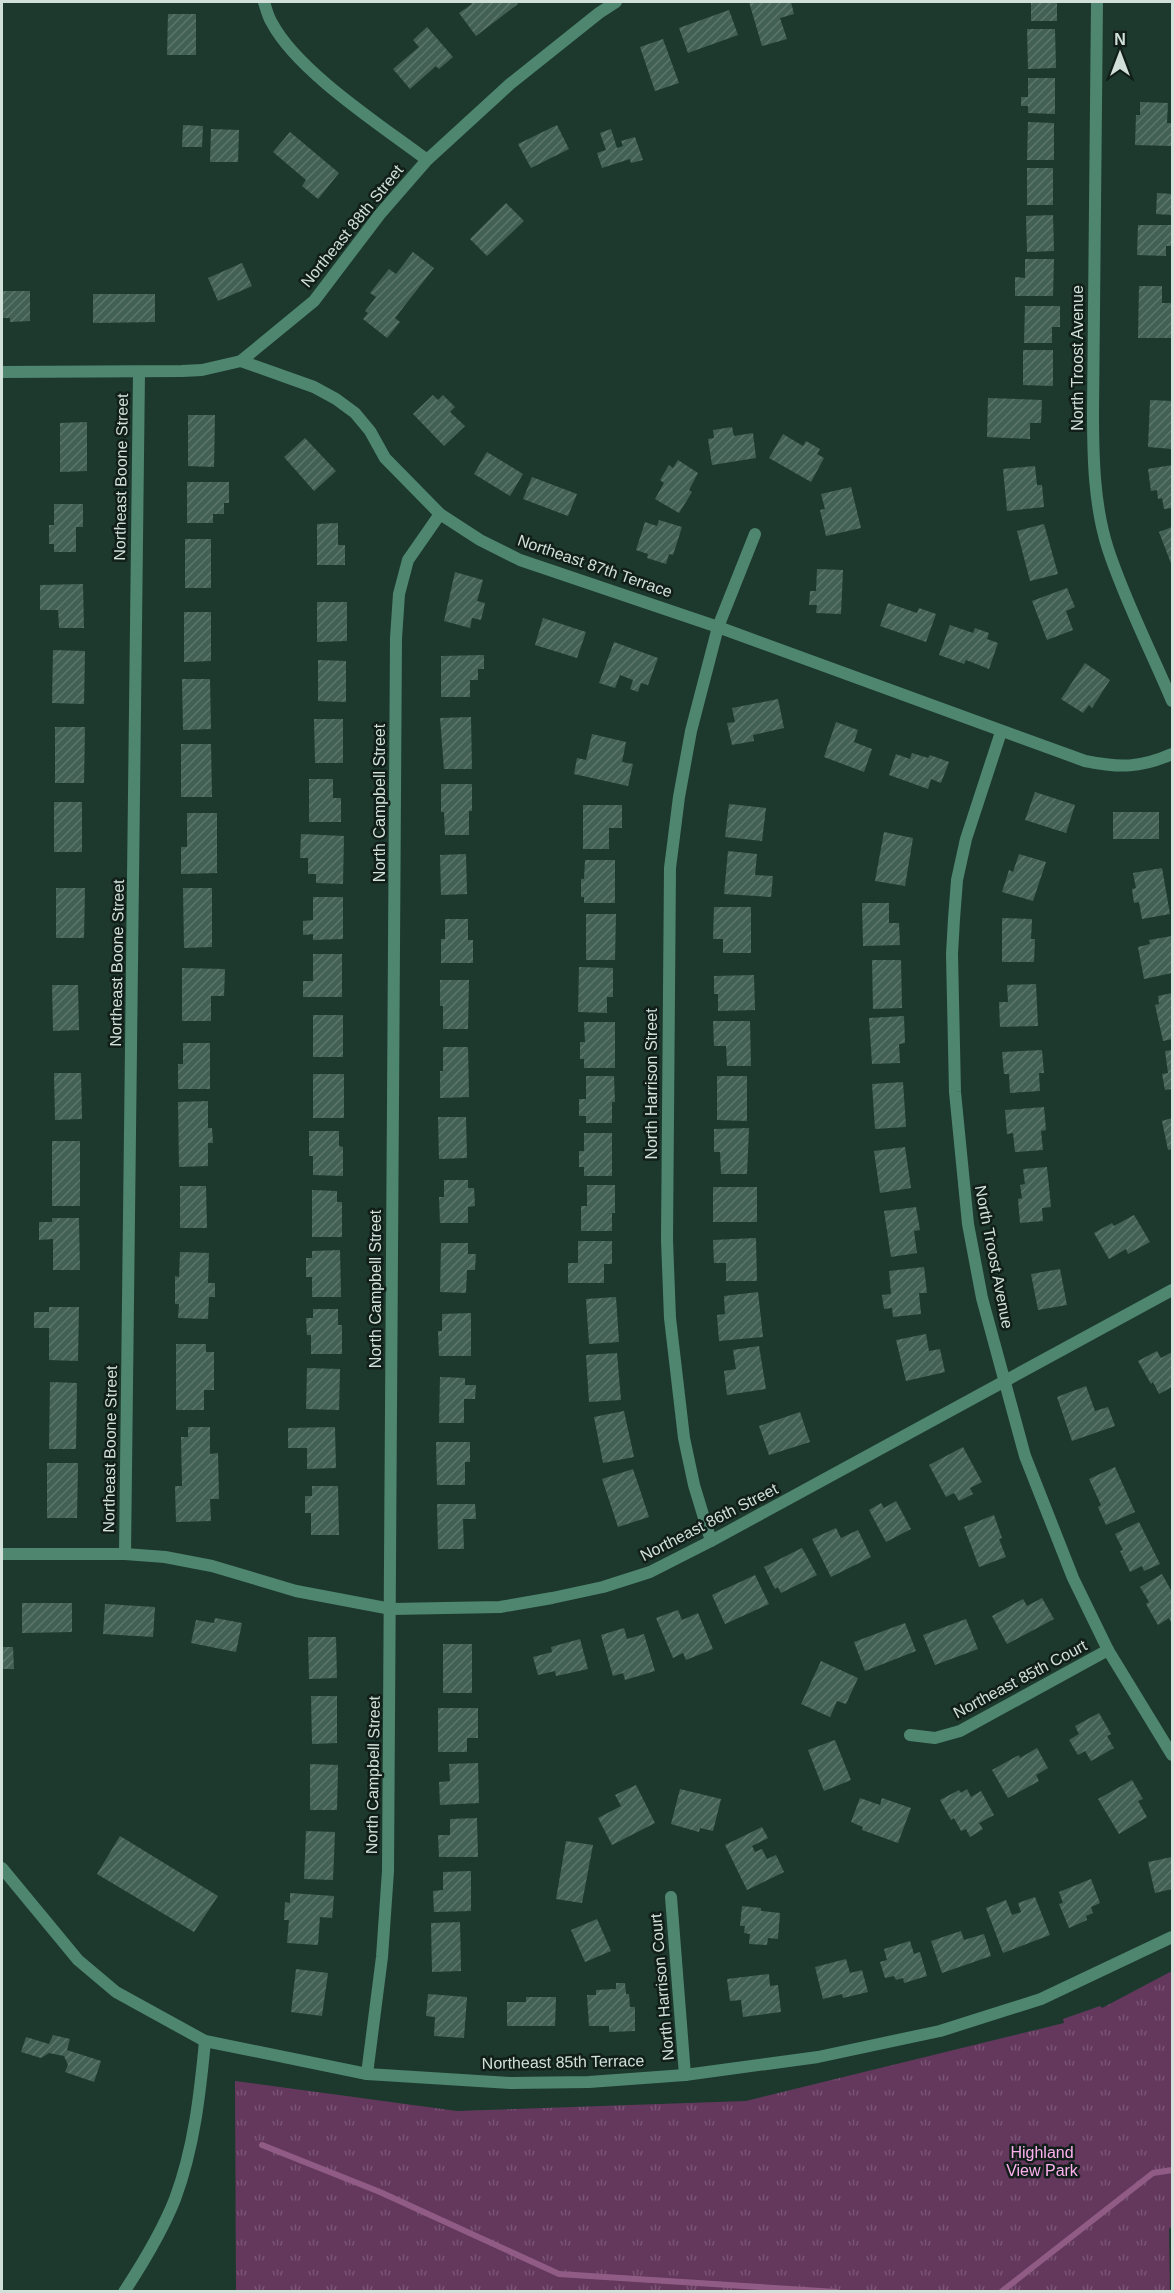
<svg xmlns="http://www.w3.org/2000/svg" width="1174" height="2293" viewBox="0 0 1174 2293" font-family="Arial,sans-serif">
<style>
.park{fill:url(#park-tufts)}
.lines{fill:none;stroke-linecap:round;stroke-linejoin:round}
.stream{stroke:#905c86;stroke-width:6}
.building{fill:url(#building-hatch)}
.minor{stroke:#4f8670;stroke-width:12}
.labels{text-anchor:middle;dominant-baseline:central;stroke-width:5;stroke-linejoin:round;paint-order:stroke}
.street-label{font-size:16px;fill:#d1e1da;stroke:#111e19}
.park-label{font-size:16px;fill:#feb1ef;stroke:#111e19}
</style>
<defs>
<pattern id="park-tufts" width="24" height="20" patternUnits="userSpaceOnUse" patternTransform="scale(1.5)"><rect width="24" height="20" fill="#64385d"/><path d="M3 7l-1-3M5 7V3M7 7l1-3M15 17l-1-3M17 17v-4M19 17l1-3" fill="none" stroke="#795474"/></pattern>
<pattern id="building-hatch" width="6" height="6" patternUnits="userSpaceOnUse" patternTransform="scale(1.5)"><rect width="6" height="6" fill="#436054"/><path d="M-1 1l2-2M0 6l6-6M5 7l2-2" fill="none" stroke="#5d766c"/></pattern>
</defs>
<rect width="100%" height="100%" fill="#1d392e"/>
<!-- park -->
<path class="park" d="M1172 1971V2226L1169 2229 1170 2291H236L235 2081 457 2111 746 2101 1064 2023 1063 2019 1100 2006 1102 2008Z"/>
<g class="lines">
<!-- stream -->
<g class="stream">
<path d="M262 2145 380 2192 559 2274 836 2292"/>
<path d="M1001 2292 1153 2173 1172 2170"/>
</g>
</g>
<!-- building -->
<g class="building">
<path d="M470 2H516L518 4 476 36 459 13 472 4Z"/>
<path d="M749 2H791L794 14 780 18 787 39 762 46Z"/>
<rect x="1031" y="2" width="26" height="19"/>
<path d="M729 10 738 35 688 53 679 28Z"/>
<path d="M168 14H196V55H167Z"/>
<path d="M427 27 453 57 439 69 436 66 410 89 393 69 419 47 413 40Z"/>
<path d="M1027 29H1055L1056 68 1028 69Z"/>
<path d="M663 39 679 83 655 91 640 47Z"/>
<path d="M1028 78H1055V114L1028 113V106H1021V97H1028Z"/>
<path d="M1140 102 1168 103 1167 123H1171V146L1135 145 1136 115H1140Z"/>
<path d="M1028 122 1054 123V160H1027Z"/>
<path d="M183 125 203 126 202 147H182Z"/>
<path d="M557 125 569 149 531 168 518 144Z"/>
<path d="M211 129 239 130 238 162H210Z"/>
<path d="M611 129 617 148 623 146 621 141 635 137 643 160 631 163 630 159 602 168 597 153 606 150 600 133Z"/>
<path d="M290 132 339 173 318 199 302 186 306 180 273 152Z"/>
<rect x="1027" y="168" width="26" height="37"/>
<path d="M1157 193 1172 194V215L1156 214Z"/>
<path d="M506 203 524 221 487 256 470 239Z"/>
<path d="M1053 215 1054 251 1027 252 1026 216Z"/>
<path d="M1138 225H1172V246H1166V256L1137 255Z"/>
<path d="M413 252 434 268 395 318 400 322 387 338 363 319 368 313 365 311 376 297 370 293 389 269 396 274Z"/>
<path d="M1025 259H1054L1053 296H1015V277L1025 278Z"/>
<path d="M242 263 252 286 218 301 208 278Z"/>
<path d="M1139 286H1162V303H1172L1171 338H1138Z"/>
<path d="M2 291H30V321L10 322V318H2Z"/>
<path d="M93 294H155V322L93 323Z"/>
<path d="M1025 306H1060V327H1052V343H1024Z"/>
<path d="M1023 350H1053V386L1023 385Z"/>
<path d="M433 395 438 400 443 395 455 407 450 412 465 426 444 446 413 414Z"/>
<path d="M988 398 1042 400 1041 423H1030V439L987 437Z"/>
<path d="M1150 400 1172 401V449L1148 447Z"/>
<path d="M188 415H215L214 467 188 466Z"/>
<path d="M87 422V471L60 472V423Z"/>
<path d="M732 427 734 436 753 433 756 458 712 465 708 439 714 438 713 430Z"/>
<path d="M783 434 803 446 806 441 820 449 817 454 824 458 811 482 769 458Z"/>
<path d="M305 438 336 471 314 491 284 457Z"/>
<path d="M487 452 523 474 510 496 474 474Z"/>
<path d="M678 460 698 473 689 490 692 492 679 513 655 499 664 483 660 480 669 465 673 468Z"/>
<path d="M1172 465V508L1164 509 1162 498 1158 499 1157 490 1151 491 1148 469Z"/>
<path d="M1035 466 1037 485H1042L1044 507 1007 511 1003 469Z"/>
<path d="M532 477 577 494 568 516 523 499Z"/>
<path d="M187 482H229V503H224V514H213V523H187Z"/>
<path d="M851 487 861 528 826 536 820 510 825 509 821 494Z"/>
<path d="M54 504H83V527H76V552H54V544H49V525H54Z"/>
<path d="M659 520 682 527 673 555 669 554 666 564 647 558 648 554 636 550 645 522 657 526Z"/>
<path d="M338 523V545H345V565H317V524Z"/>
<path d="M1044 524 1058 574 1030 581 1017 531Z"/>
<path d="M1172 527V566L1159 532Z"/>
<rect x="185" y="539" width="26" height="49"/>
<path d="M817 569 843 570 841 614 816 613 817 605H809L810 591H816Z"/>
<path d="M455 572 483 580 477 601 485 603 481 620 472 618 470 628 444 621Z"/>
<path d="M83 584 84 628H59L58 610H40V585Z"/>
<path d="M1067 588 1075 607 1066 611 1073 630 1047 640 1032 601Z"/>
<path d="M317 602H347V641L317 642Z"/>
<path d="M888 603 917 613 919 608 936 614 926 642 880 626Z"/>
<path d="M184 612H211V661L184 662Z"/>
<path d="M543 618 586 632 577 658 535 645Z"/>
<path d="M950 625 973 633 975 628 989 633 987 639 998 643 989 669 966 660 964 664 939 655Z"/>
<path d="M614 642 658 658 648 685 641 683 638 692 630 689 633 680 620 675 615 688 599 683Z"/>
<path d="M53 650 85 651 84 704 52 703Z"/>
<path d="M484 655V669H478V680H470V697H441V656Z"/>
<path d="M318 660 346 661V702L318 701Z"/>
<path d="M1085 663 1110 680 1092 708 1089 705 1083 713 1061 699Z"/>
<path d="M182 679H210L211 729 183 730Z"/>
<path d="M778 699 784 728 753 735 754 741 732 745 727 723 735 722 732 708Z"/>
<path d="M471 717 472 769H444L440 718Z"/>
<path d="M314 719H343V763H315Z"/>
<path d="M836 722 858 730 854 742 872 749 864 772 824 757Z"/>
<path d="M55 727H85L84 783H55Z"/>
<path d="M592 734 626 742 622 762 633 764 628 786 574 774 577 758 586 760Z"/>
<path d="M181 744H211L212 797H181Z"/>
<path d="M912 753 928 758 930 755 949 762 941 783 931 779 928 789 889 775 896 754 910 759Z"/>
<path d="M309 779H333V798H341V822H309Z"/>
<path d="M441 784H472V811H469V835H445L444 812H441Z"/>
<path d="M1035 792 1075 805 1066 833 1025 820Z"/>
<rect x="54" y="802" width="28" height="50"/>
<path d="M729 804 766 808 762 841 725 837Z"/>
<path d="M583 805H622V828H609V849H583Z"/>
<rect x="1113" y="812" width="46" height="27"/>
<path d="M187 813H217V873L181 874V847H187Z"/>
<path d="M884 832 913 838 905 886 875 881Z"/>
<path d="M301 834 344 836 343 884 316 883V874H308V858H300Z"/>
<path d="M728 851 757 854 755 875 773 876 771 897 724 894Z"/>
<path d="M466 854 467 894 441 895 440 855Z"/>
<path d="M1019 854 1046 862 1033 901 1002 892 1009 870 1013 872Z"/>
<path d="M585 860H615V903H584V897H581V879H584Z"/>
<path d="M1162 868 1170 914 1142 919 1139 902 1134 903 1132 889 1136 888 1133 873Z"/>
<path d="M56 888H85L84 938H56Z"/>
<path d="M183 888H212V947L184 948Z"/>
<path d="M313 897H343V939L313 940V934L303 935V921L313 920Z"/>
<path d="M862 903H889V923H899L900 945 863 946Z"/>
<path d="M714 907H751V953H723V939H713Z"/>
<path d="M586 914H616L615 960H586Z"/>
<path d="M1002 918 1032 919 1031 939H1035L1034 962H1002Z"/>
<path d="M445 919H468V940H473V963H441V939H445Z"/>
<path d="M1172 936V973L1144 979 1138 947 1150 944 1149 940Z"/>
<path d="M313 954H342V997H303V981H313Z"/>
<path d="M872 960H901L902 1008 873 1009Z"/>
<path d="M579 967 613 968V997H607V1013L578 1012Z"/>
<path d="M182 968 225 969 224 996H211V1021H182Z"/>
<path d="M754 975 755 1010 718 1011V994H714V976Z"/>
<path d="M440 980H469L468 1029H443V1006H440Z"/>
<path d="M1036 984 1038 1026 1000 1027 999 1002H1008L1007 985Z"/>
<path d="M52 985H78L79 1030 53 1031Z"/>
<path d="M1172 993V1039L1163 1041 1155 1005 1159 1004 1158 996Z"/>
<rect x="313" y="1015" width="30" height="42"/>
<path d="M904 1016 905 1043 899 1044 900 1063 872 1064 869 1018Z"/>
<path d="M713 1021H750L751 1066H727L726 1046H714Z"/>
<path d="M584 1022H615V1068H584V1059H580V1042H585Z"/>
<path d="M183 1043H210V1089H178V1064H183Z"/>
<path d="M443 1047H468L469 1097 440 1098V1071H443Z"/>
<path d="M1042 1050 1044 1073H1039L1040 1091 1010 1093 1009 1074H1004L1002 1052Z"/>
<path d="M1172 1050V1089L1165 1090 1162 1074 1168 1073 1165 1051Z"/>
<path d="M54 1073H81L82 1119 55 1120Z"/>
<rect x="313" y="1074" width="31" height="44"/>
<path d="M586 1076H614L615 1102H612V1123H586V1116H579V1099H586Z"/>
<path d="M717 1076H747V1121L717 1120Z"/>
<path d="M903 1082 906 1127 875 1129 872 1084Z"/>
<path d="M208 1101V1128H212L213 1143H208V1166L179 1167 178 1102Z"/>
<path d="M1044 1107 1046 1130 1041 1131 1043 1150 1015 1152 1013 1133 1007 1134 1005 1110Z"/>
<path d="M438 1117H466L467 1158 439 1159Z"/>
<path d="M1172 1118V1149L1168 1150 1162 1121Z"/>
<path d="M749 1128 747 1174H721L720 1152H714V1129Z"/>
<path d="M309 1131H339V1146L343 1147V1176L313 1175V1156H309Z"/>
<path d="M584 1133H612V1176H584V1167H579V1151H584Z"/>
<rect x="52" y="1141" width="28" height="65"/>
<path d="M905 1147 911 1188 880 1193 874 1151Z"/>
<path d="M1047 1167 1051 1207 1042 1208 1043 1221 1020 1223 1018 1199 1022 1198 1020 1185 1025 1184 1023 1169Z"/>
<path d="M444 1180H468V1188H474L475 1206 468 1207V1223H440L439 1197H444Z"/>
<path d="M587 1185H615V1213H612V1231H581V1206H587Z"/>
<path d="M180 1186H206L207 1228H180Z"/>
<rect x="713" y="1187" width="44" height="35"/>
<path d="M312 1190 337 1191V1202H342V1237H312Z"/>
<path d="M916 1207 920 1230 914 1231 917 1253 891 1257 884 1211Z"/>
<path d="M1134 1215 1150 1242 1128 1254 1126 1249 1109 1259 1094 1233 1112 1223 1114 1226Z"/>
<path d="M52 1218H79L80 1270H53V1239L39 1240V1222H52Z"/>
<path d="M756 1238 757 1281H726V1263H714L713 1240Z"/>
<path d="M578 1241H612V1264H604V1283H568V1263H578Z"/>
<path d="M441 1243H468V1254H476L475 1270H467L466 1293 440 1292Z"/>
<path d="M340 1250 341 1297H312V1277H306V1258H312V1251Z"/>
<path d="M180 1252 209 1253 208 1283H215V1297H209L208 1319 178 1318 179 1304H175V1276L179 1277Z"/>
<path d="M924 1267 927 1293H919L921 1314 893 1317 892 1308 884 1309 882 1295 891 1294 889 1271Z"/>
<path d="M1060 1269 1067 1305 1038 1310 1031 1274Z"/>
<path d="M758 1292 763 1337 719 1341 717 1315 725 1314 724 1296Z"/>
<path d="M616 1297 619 1342 589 1344 586 1299Z"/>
<path d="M49 1307H79L78 1361 49 1360V1328H34V1312H49Z"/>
<path d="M313 1309H338V1325H342V1354H311V1335H307L306 1318H313Z"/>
<path d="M471 1313V1356H439L438 1331H442V1314Z"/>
<path d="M926 1334 929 1351 940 1349 945 1372 906 1381 896 1340Z"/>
<path d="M176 1344H206V1352H214V1390H204V1410H176Z"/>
<path d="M759 1346 766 1389 727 1395 724 1371 736 1369 733 1350Z"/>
<path d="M1157 1351 1161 1358 1172 1352V1387L1159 1394 1153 1382 1151 1384 1138 1361Z"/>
<path d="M617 1353 621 1400 589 1402 586 1355Z"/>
<path d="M307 1368 340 1369 339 1410 306 1409Z"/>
<path d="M440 1377 465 1378V1385H476L475 1399H464V1423H439Z"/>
<path d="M50 1382 77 1383 76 1449H49Z"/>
<path d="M1086 1386 1095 1411 1108 1407 1115 1426 1072 1441 1057 1397Z"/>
<path d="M624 1411 634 1457 603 1463 594 1417Z"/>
<path d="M800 1412 810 1442 769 1455 759 1426Z"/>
<path d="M188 1427H210V1454L218 1453 219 1499H210L211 1521 176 1522 175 1486H182L181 1437H188Z"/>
<path d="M335 1427 336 1468 307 1469V1448H288V1428Z"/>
<path d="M436 1442H470V1462H465V1485H437Z"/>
<path d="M963 1447 982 1482 970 1488 973 1494 959 1501 954 1493 946 1497 929 1465Z"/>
<path d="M47 1463H78L77 1518H47Z"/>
<path d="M1115 1467 1135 1512 1106 1525 1098 1507 1101 1505 1089 1479Z"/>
<path d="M633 1469 649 1517 618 1527 602 1479Z"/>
<path d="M312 1486H338L339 1535H311V1513H305V1496H312Z"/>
<path d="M896 1501 911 1529 886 1542 869 1510 881 1503 884 1508Z"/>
<path d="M437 1504H475L476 1519H463L464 1549H438Z"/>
<path d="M994 1515 1002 1538 999 1539 1006 1557 979 1567 964 1527Z"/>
<path d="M1139 1522 1160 1564 1144 1571 1142 1566 1130 1572 1120 1551 1123 1550 1115 1534Z"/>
<path d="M836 1528 841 1538 858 1530 871 1557 831 1577 812 1539Z"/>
<path d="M802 1548 817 1575 781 1593 778 1587 775 1589 764 1567Z"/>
<path d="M1162 1574 1172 1592V1624L1169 1618 1158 1625 1146 1604 1149 1602 1140 1587Z"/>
<path d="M755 1575 769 1604 725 1624 712 1595Z"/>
<path d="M1042 1598 1054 1619 1007 1644 992 1616 1023 1599 1027 1606Z"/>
<path d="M22 1603H72V1632L22 1633Z"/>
<path d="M105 1604 155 1607 153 1637 103 1634Z"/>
<path d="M678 1610 682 1620 698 1613 713 1649 686 1660 683 1653 673 1658 656 1618Z"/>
<path d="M215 1618 242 1623 236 1652 191 1643 196 1620 214 1623Z"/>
<path d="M966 1619 978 1649 935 1665 923 1635Z"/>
<path d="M905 1623 916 1651 865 1671 854 1642Z"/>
<path d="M624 1628 627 1639 644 1634 655 1671 625 1680 623 1673 613 1676 601 1635Z"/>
<path d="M308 1637H336L337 1678 309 1679Z"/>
<path d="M580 1639 588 1669 556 1676 555 1671 538 1675 533 1657 552 1652 551 1647Z"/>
<rect x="443" y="1644" width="29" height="49"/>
<path d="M2 1647H13L14 1669H2Z"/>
<path d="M821 1661 858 1678 846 1704 837 1701 830 1717 801 1704Z"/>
<path d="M311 1696H337V1743L312 1744Z"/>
<path d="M438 1708H478V1738H467V1752H438Z"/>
<path d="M1099 1713 1111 1734 1107 1736 1114 1748 1091 1761 1085 1751 1078 1755 1069 1740 1079 1734 1075 1726Z"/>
<path d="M835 1740 851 1780 824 1791 808 1750Z"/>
<path d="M1037 1748 1048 1768 1036 1775 1039 1781 1008 1798 992 1770 1019 1755 1020 1758Z"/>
<path d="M478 1763 479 1803 440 1805 439 1782 450 1781 449 1764Z"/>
<path d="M310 1764 338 1765 337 1810H310Z"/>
<path d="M1132 1780 1143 1799 1138 1801 1147 1817 1119 1834 1098 1799Z"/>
<path d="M636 1785 655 1823 612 1845 598 1818 621 1806 615 1795Z"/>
<path d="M680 1789 721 1799 713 1831 700 1828 699 1832 671 1824Z"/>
<path d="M967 1789 971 1797 981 1791 994 1815 979 1823 983 1829 970 1837 966 1829 961 1831 954 1818 951 1820 940 1800 959 1790 961 1793Z"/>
<path d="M860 1798 880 1805 882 1798 911 1808 898 1843 862 1830 863 1827 851 1822Z"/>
<path d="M477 1818 478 1857H439L438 1835H450V1819Z"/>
<path d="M762 1827 768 1838 752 1846 755 1852 762 1849 767 1859 776 1855 784 1872 747 1890 725 1845Z"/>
<path d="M306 1831 335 1832 333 1880 304 1879Z"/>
<path d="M120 1836 218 1896 194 1932 97 1874Z"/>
<path d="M566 1841 593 1845 582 1903 556 1899Z"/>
<path d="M1172 1857V1889L1155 1893 1148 1862Z"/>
<path d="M471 1871V1911L434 1912 433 1891 443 1890V1872Z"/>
<path d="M1091 1879 1100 1903 1091 1907 1093 1913 1086 1916 1087 1920 1069 1928 1059 1904 1063 1903 1059 1892Z"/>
<path d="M290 1893 334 1896 332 1918 320 1917 318 1945 287 1943 289 1920H284L285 1902 290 1903Z"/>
<path d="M1035 1897 1050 1935 1003 1953 986 1908 1006 1900 1012 1915 1021 1912 1018 1903Z"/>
<path d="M742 1906 761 1908V1911L780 1913 778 1939 768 1938 767 1945 749 1944 750 1934 744 1933 745 1926H740Z"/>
<path d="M597 1919 611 1951 585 1962 571 1930Z"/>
<path d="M460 1922 461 1971 432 1972 431 1923Z"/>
<path d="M961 1931 964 1940 984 1934 991 1956 942 1973 931 1941Z"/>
<path d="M910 1941 914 1954 920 1952 927 1976 904 1983 903 1978 896 1980 894 1976 885 1978 880 1962 887 1960 884 1949Z"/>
<path d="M846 1959 850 1973 862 1970 868 1992 843 1998 842 1994 823 1999 815 1967Z"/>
<path d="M296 1969 328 1973 322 2016 291 2012Z"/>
<path d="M769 1974 770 1986 778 1985 781 2012 743 2017 741 2000 730 2001 727 1979Z"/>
<path d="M616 1983H625L626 1994H629L630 2007H635V2031L609 2032V2026H589L587 1995H596V1990L616 1989Z"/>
<path d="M428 1994 467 1997 464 2038 434 2036 435 2017 426 2016Z"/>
<path d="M526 1997H556L555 2026H507V2002H526Z"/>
<path d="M53 2035 70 2039 67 2050 101 2061 94 2082 65 2072 68 2065 64 2056 49 2053 41 2058 21 2052 26 2037 49 2044Z"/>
</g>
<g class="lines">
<!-- minor -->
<g class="minor">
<path d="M264 2C266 8 268 17 272 23 298 72 382 126 427 160"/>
<path d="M1097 2 1093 412C1093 457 1094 506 1108 549 1125 601 1151 651 1172 701"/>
<path d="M241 361 314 387 336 399 355 413 370 431 385 458 440 514 480 540 520 560 718 627 1085 761C1120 768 1140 768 1172 754"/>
<path d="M2 372 182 371 202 370 241 361 314 301 380 214 427 160 510 84 599 13 616 2"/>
<path d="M1001 732 966 839 957 880 954 919 952 954 955 1092 968 1224 982 1298 1025 1456 1073 1578 1108 1650 1172 1755"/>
<path d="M711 1541 694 1485 684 1438 670 1318 667 1240 670 868 679 797 691 731 718 627 755 534"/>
<path d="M2 1554H125L165 1557 212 1566 296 1591 391 1609 500 1607 552 1598 603 1587 650 1572 711 1541 1172 1290"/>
<path d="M125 1554 139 372"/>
<path d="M910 1735 935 1738 960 1731 1108 1650"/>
<path d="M2 1868 78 1960 116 1992 205 2041 367 2074 511 2083 589 2082 685 2075 818 2057 940 2031 1041 1999 1172 1937"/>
<path d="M671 1897 685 2075"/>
<path d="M367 2074 382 1957 388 1871 396 638 399 594 408 560 440 514"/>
<path d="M124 2292C143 2263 162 2232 175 2199 194 2148 200 2094 205 2041"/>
</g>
</g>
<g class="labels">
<!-- street labels -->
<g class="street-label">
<text transform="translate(352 226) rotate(-51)">Northeast 88th Street</text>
<text transform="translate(1077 358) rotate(-90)">North Troost Avenue</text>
<text transform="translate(121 477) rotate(-89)">Northeast Boone Street</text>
<text transform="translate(595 566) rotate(19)">Northeast 87th Terrace</text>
<text transform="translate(379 803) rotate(-90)">North Campbell Street</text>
<text transform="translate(117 963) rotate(-89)">Northeast Boone Street</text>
<text transform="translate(651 1084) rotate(-90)">North Harrison Street</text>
<text transform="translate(994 1257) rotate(79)">North Troost Avenue</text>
<text transform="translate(375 1289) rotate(-90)">North Campbell Street</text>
<text transform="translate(110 1449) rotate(-89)">Northeast Boone Street</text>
<text transform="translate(709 1522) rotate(-27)">Northeast 86th Street</text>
<text transform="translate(1020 1679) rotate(-28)">Northeast 85th Court</text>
<text transform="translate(373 1775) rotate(-89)">North Campbell Street</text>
<text transform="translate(662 1987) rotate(-95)">North Harrison Court</text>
<text transform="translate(563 2062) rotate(-1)">Northeast 85th Terrace</text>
</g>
<!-- park labels -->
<g class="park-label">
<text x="1042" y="2152">Highland<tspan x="1042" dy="18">View Park</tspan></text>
</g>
</g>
<!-- border -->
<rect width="1174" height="2293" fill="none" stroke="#d1e1da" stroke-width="6"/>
<!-- north arrow -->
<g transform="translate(1120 54)" stroke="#111e19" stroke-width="4.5" paint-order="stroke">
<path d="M0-4.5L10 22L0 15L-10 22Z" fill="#d1e1da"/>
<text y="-9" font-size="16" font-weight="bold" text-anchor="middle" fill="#d1e1da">N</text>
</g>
</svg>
